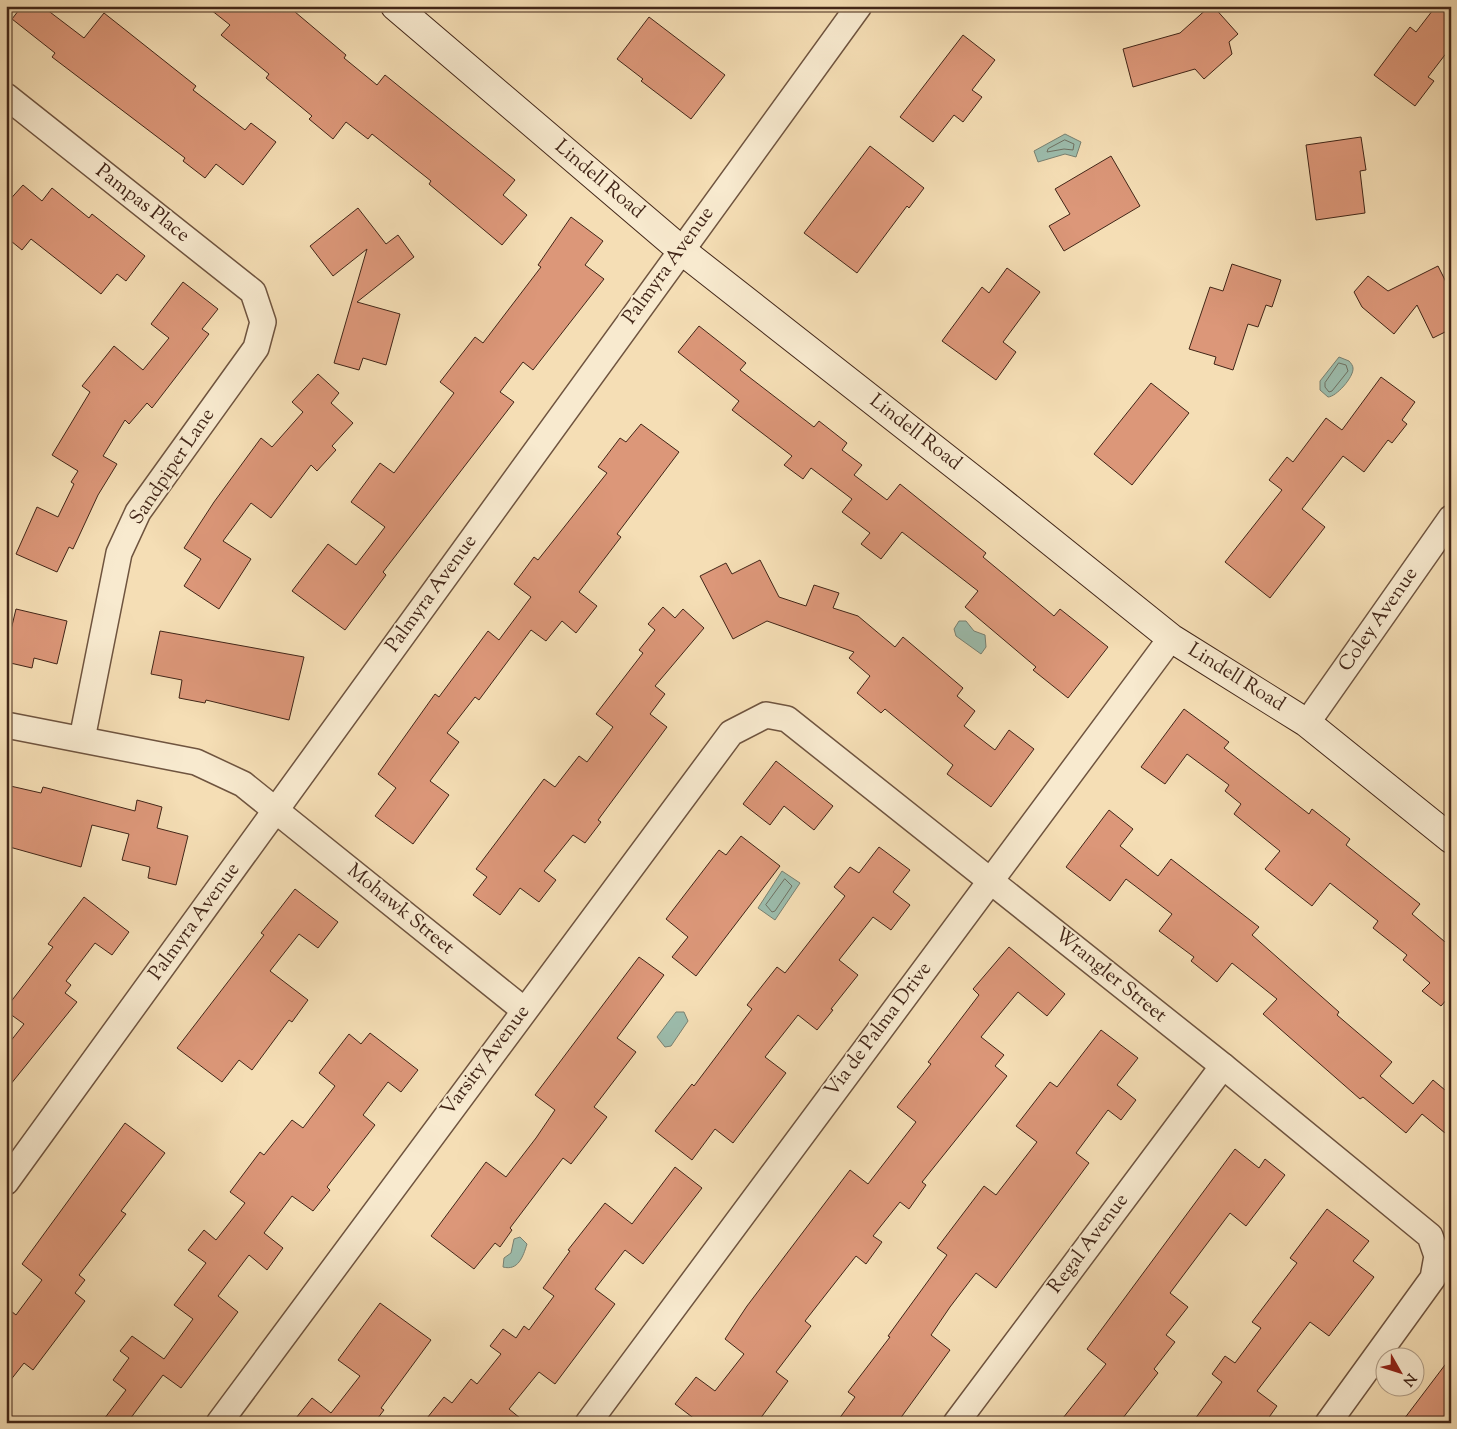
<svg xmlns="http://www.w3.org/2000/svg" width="1457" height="1429" viewBox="0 0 1457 1429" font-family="'Sorts Mill Goudy',serif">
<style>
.water{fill:#9cbcac;stroke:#788071}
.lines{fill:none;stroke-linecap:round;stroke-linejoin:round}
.shore{stroke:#6f7162;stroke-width:1}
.building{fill:#dc9779;stroke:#422618}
.street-casing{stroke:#6f543f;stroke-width:28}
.secondary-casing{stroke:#422618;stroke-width:30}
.street{stroke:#f8eacf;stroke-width:25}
.secondary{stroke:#f8eacf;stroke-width:28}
.labels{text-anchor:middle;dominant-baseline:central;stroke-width:4;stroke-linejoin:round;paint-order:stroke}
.street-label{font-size:20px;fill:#422618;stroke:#f8eacf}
</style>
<rect width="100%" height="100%" fill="#f5deb5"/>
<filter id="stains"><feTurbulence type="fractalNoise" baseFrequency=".004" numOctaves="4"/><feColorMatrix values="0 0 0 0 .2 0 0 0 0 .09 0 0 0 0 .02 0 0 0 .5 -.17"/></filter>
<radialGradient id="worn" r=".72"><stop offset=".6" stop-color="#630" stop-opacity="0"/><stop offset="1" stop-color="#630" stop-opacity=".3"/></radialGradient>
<!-- water -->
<g class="water">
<path d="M1065 134 1081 142 1076 157 1065 154 1038 162 1034 151Z"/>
<path d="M1339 357 1349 361C1351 363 1353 366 1353 368 1354 377 1336 397 1328 397L1320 390V381Z"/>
<path d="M959 621H966L974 631 985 635 986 647 981 654 956 636 954 629Z"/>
<path d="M782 871 800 883 775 920 758 908Z"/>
<path d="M676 1012H684L688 1021 671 1046 665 1047 657 1037Z"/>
<path d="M520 1237 527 1244C523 1257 518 1271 503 1267L504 1258 511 1253 514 1239Z"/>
</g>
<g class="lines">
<!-- shore -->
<g class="shore">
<path d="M1065 140 1074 144 1073 150 1064 149 1047 152 1048 149Z"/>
<path d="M1339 363 1346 365 1348 371 1332 391 1329 392 1325 387V383Z"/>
<path d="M785 879 792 886 775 911 772 912 766 905Z"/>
</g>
</g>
<!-- building -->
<g class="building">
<path d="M22 6H42L84 38 104 13 196 86 193 90 245 130 251 123 276 142 243 185 216 164 205 178 183 161 185 158 52 57 55 53 12 19Z"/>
<path d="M206 6H288L346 55 344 58 377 85 385 75 515 180 503 195 527 215 502 245 429 184 431 181 372 134 368 139 346 122 333 139 309 119 312 116 266 78 269 74 221 35 230 25Z"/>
<path d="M1210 6H1213L1238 34 1229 42 1232 54 1204 79 1195 69 1133 87 1123 49 1180 33Z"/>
<path d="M1436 6 1451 15V47L1428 77 1434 81 1415 106 1374 75 1410 27 1416 32Z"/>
<path d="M649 17 725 75 691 119 641 81 643 79 617 59Z"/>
<path d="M963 35 995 60 972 90 982 97 963 122 954 115 933 142 900 117Z"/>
<path d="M1361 137 1366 170 1360 171 1365 213 1316 220 1306 145Z"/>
<path d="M870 146 924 188 909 208 907 206 857 273 804 233Z"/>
<path d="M1111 156 1140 206 1064 251 1049 226 1070 214 1055 189Z"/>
<path d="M23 185 42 201 52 188 89 218 92 214 145 256 126 281 117 274 101 294 31 239 22 250 6 237V204Z"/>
<path d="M358 208 386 244 398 235 414 257 357 302 400 314 386 365 363 358 359 370 334 363 367 249 333 276 310 246Z"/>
<path d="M571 217 603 241 585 265 604 279 533 370 523 362 500 392 514 402 383 572 386 575 345 630 292 591 328 544 356 565 385 527 351 502 380 463 394 473 454 393 440 382 475 337 483 343 541 267 538 265Z"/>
<path d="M1232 264 1281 280 1272 307 1266 305 1258 327 1248 324 1233 370 1214 364 1216 357 1189 349 1210 287 1223 291Z"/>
<path d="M1438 266 1451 292V329L1433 338 1417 305 1394 334 1362 307 1354 292 1368 276 1388 291Z"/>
<path d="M1007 268 1040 292 1003 342 1016 352 996 380 942 341 982 287 989 293Z"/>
<path d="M183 282 218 309 202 329 209 334 152 408 147 403 129 424 125 420 103 456 117 464 98 495 73 549 69 547 57 572 16 554 37 507 58 517 74 484 71 482 78 471 52 455 90 392 82 386 114 346 143 370 169 338 151 324Z"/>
<path d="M699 326 746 363 740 370 814 427 819 421 847 443 842 450 862 465 854 475 887 500 900 484 986 553 983 557 1054 616 1060 609 1108 647 1068 698 1033 670 1036 667 965 607 978 591 902 532 881 559 861 544 870 533 842 512 852 499 811 468 803 479 784 465 792 456 732 410 739 401 678 352Z"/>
<path d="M318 374 339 393 331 403 353 423 332 446 336 450 317 471 311 465 271 518 251 503 223 541 251 559 219 609 184 586 201 559 184 548 214 502 261 438 272 447 303 412 292 402Z"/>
<path d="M1381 377 1415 402 1402 420 1407 424 1392 443 1388 440 1364 472 1343 456 1302 509 1325 527 1270 598 1225 562 1282 490 1269 480 1287 457 1293 462 1326 418 1342 430Z"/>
<path d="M1151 383 1189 413 1132 485 1094 454Z"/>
<path d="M641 424 679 452 617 534 621 537 579 592 597 606 576 633 562 621 546 641 531 630 479 700 475 697 447 733 459 742 430 781 449 795 413 844 375 816 396 788 378 774 435 694 439 697 488 631 499 640 531 597 514 584 534 557 538 560 607 473 598 467 620 438 626 442Z"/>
<path d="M760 560 779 597 806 606 814 585 839 593 833 608 858 616 895 647 903 637 963 688 957 696 975 711 964 726 995 750 1009 730 1034 749 991 807 947 774 953 765 885 709 881 713 857 693 870 676 849 658 854 652 767 621 733 639 700 576 726 563 732 574Z"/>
<path d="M663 607 675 618 683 609 704 628 655 686 665 694 650 714 667 727 598 820 601 822 585 843 573 835 544 871 556 880 539 902 520 888 500 915 473 895 487 877 476 869 544 779 555 787 579 756 587 762 613 727 596 714 643 653 639 650 655 630 648 624Z"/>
<path d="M16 609 67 621 57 664 34 658 32 668 6 662V633L10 634Z"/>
<path d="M160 631 304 657 289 720 206 700 205 703 179 698 182 680 151 674Z"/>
<path d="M1184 709 1229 742 1224 748 1309 814 1312 809 1350 839 1346 845 1420 904 1412 914 1451 947V1000L1448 998 1441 1006 1422 991 1430 983 1403 960 1407 955 1373 928 1378 921 1330 883 1312 906 1265 869 1280 851 1234 814 1241 804 1225 791 1229 785 1187 754 1165 784 1141 767Z"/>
<path d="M776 761 833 806 814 830 784 806 770 825 743 804Z"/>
<path d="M6 785 41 793 43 787 135 811 137 800 162 807 157 828 188 836 176 885 148 878 150 867 122 860 129 834 92 825 81 867 6 846Z"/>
<path d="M1109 810 1133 829 1120 846 1158 876 1171 859 1259 927 1252 935 1339 1012 1337 1015 1392 1062 1380 1076 1413 1104 1433 1080 1451 1095V1138L1422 1114 1406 1133 1363 1097 1360 1099 1263 1014 1277 999 1232 963 1217 982 1191 961 1194 957 1159 931 1172 914 1126 879 1110 901 1066 867Z"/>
<path d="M741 836 780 866 696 976 672 957 688 937 666 919 719 850 726 855Z"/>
<path d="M879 847 910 870 893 892 910 905 891 930 873 917 839 960 858 975 831 1009 833 1010 817 1030 798 1015 765 1057 786 1073 733 1143 715 1129 692 1160 655 1131 692 1084 694 1086 752 1009 747 1005 777 967 785 973 845 896 834 887 850 867 859 873Z"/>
<path d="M295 889 338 922 318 948 299 934 270 971 308 1000 292 1022 289 1020 252 1070 239 1060 222 1082 177 1048 264 935 261 933Z"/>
<path d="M84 897 129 932 112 955 95 943 66 981 71 985 65 993 77 1002 6 1090V1047L24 1024 6 1011V1008L53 947 48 944Z"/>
<path d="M1009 947 1065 994 1047 1016 1018 992 981 1037 1004 1055 995 1066 1007 1076 922 1182 926 1185 909 1209 900 1202 873 1236 882 1242 866 1264 856 1256 805 1321 811 1326 776 1372 788 1381 757 1423H700L675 1404 696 1377 715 1391 744 1354 725 1339 747 1306 850 1170 868 1184 916 1122 897 1107 931 1064 928 1062 979 995 973 989Z"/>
<path d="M639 957 664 975 617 1038 636 1052 594 1107 607 1117 571 1164 563 1158 510 1228 512 1230 500 1247 495 1243 474 1269 431 1236 486 1162 506 1177 536 1138 555 1110 535 1095Z"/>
<path d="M1101 1030 1138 1058 1117 1085 1136 1100 1121 1120 1108 1110 1076 1153 1089 1163 996 1288 976 1273 950 1307 931 1335 950 1350 897 1423H836L855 1397 848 1392 890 1337 888 1336 947 1255 937 1248 984 1186 996 1195 1037 1142 1016 1126 1050 1082 1057 1087Z"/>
<path d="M370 1033 418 1070 401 1092 388 1082 363 1115 375 1125 327 1187 330 1190 313 1211 292 1196 264 1233 283 1248 267 1270 249 1255 218 1296 238 1312 181 1388 163 1375 127 1423H101L126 1390 113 1380 129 1358 120 1351 132 1336 164 1359 193 1319 174 1305 206 1263 188 1250 204 1230 216 1240 245 1203 230 1192 260 1152 264 1155 292 1120 303 1128 335 1086 319 1073 349 1034 361 1044Z"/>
<path d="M125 1123 165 1153 121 1211 126 1214 79 1275 85 1280 75 1293 85 1301 33 1370 24 1363 6 1386V1307L16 1315 42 1280 22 1264Z"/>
<path d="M1235 1149 1259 1168 1265 1159 1285 1175 1246 1226 1230 1213 1170 1293 1188 1307 1166 1335 1175 1342 1154 1369 1158 1373 1119 1423H1059L1106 1364 1087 1349Z"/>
<path d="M675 1167 702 1188 643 1264 625 1250 595 1289 615 1304 555 1384 539 1372 509 1409 526 1423H423L444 1397 452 1403 471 1379 477 1384 501 1354 490 1346 503 1329 516 1338 524 1326 529 1330 554 1296 543 1288 570 1251 568 1250 605 1203 632 1224Z"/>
<path d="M1327 1209 1369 1241 1353 1261 1374 1277 1329 1336 1310 1322 1257 1391 1277 1406 1265 1423H1192L1222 1382 1212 1374 1225 1356 1235 1363 1261 1328 1252 1322 1297 1263 1290 1258Z"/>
<path d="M380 1303 431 1340 381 1408 384 1410 374 1423H292L312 1398 331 1413 360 1376 338 1360Z"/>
<path d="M1451 1357V1412L1443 1423H1401Z"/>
</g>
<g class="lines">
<!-- street casing -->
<g class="street-casing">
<g id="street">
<path d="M6 96 253 292 263 322 256 348 138 512 119 553 82 739"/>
<path d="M1307 723 1451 518"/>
<path d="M6 725 196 762 243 784 524 1010"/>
<path d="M6 1182 859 6"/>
<path d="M219 1423 731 733 766 715 787 719 1223 1066 1430 1236 1437 1256 1433 1278 1328 1423"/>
<path d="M588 1423 1171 638"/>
<path d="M956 1423 1223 1066"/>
</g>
</g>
<!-- secondary casing -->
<g class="secondary-casing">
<path id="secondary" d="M395 6 681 250 988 491 1171 638 1307 723 1451 839"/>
</g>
<!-- street -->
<use href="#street" class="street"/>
<!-- secondary -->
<use href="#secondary" class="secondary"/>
</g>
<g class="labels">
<!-- street labels -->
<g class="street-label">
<text transform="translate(599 180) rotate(40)">Lindell Road</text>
<text transform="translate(142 204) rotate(38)">Pampas Place</text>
<text transform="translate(669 266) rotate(-54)">Palmyra Avenue</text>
<text transform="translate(915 433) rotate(38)">Lindell Road</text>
<text transform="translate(173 467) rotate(-56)">Sandpiper Lane</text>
<text transform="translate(432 594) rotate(-54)">Palmyra Avenue</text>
<text transform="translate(1379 620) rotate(-55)">Coley Avenue</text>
<text transform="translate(1236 678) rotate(32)">Lindell Road</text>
<text transform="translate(400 910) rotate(39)">Mohawk Street</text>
<text transform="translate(195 922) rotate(-54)">Palmyra Avenue</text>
<text transform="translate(1110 976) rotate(39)">Wrangler Street</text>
<text transform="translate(879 1030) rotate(-53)">Via de Palma Drive</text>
<text transform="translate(486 1061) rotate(-53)">Varsity Avenue</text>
<text transform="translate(1089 1244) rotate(-53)">Regal Avenue</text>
</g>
</g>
<!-- margin -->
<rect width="1457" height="1429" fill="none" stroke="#f5deb5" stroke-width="25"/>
<rect x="8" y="8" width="1442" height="1414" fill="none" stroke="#422618" stroke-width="2.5"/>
<rect x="12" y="12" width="1432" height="1404" fill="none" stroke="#422618"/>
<!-- north arrow -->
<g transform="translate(1400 1372) rotate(129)"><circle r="24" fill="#f8eacf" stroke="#af9c86"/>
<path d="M0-4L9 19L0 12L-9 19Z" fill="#8f2418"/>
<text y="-8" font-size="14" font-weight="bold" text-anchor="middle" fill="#422618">N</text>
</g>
<rect width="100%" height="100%" filter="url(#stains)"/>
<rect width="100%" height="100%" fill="url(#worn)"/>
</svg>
